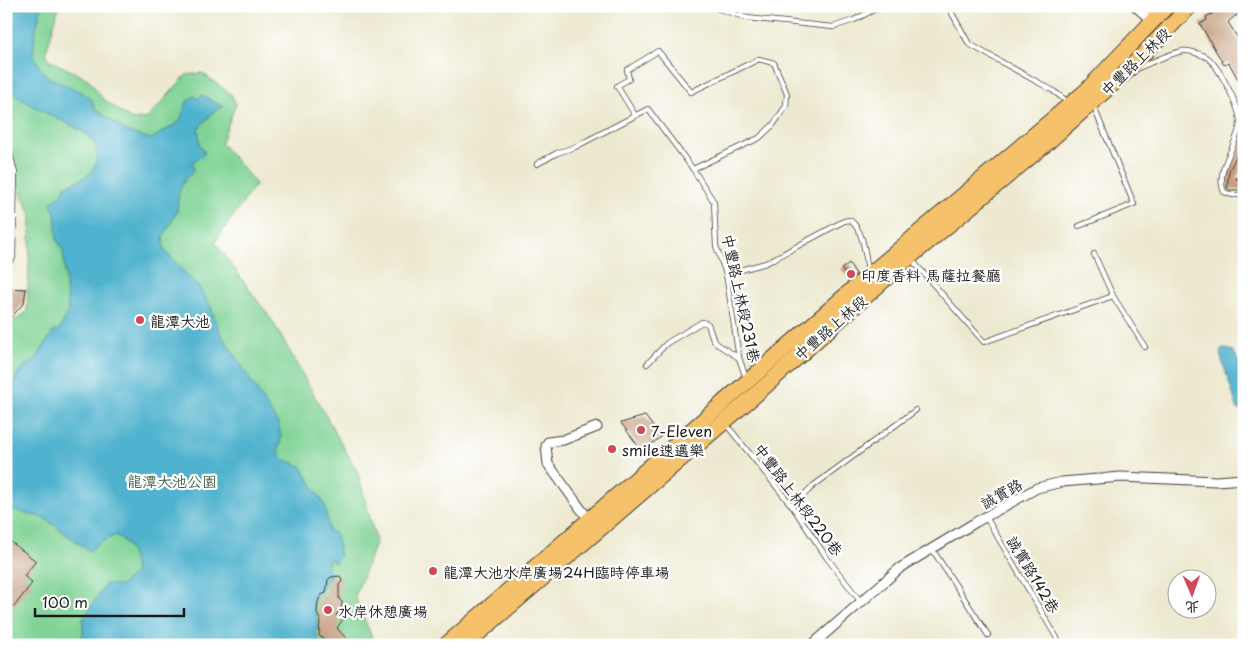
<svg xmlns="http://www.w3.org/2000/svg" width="1250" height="651" viewBox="0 0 1250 651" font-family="'Playpen Sans','LXGW WenKai TC',sans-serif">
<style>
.green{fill:#80d395;stroke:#4e7858}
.water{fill:#50b2ce;stroke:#366775}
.building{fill:#c59e80}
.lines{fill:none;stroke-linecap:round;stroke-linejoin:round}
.lane-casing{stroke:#3b3b37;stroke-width:6}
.street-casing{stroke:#3b3b37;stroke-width:11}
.primary-casing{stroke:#3b3b37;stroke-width:17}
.lane{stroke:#fff;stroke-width:4.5}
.street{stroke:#fff;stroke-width:9}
.primary{stroke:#f5c16b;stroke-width:15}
.poi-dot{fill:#d1495b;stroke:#fff;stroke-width:2}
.labels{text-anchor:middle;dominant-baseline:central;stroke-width:4.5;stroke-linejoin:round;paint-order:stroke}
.street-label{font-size:15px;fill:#1c1c1c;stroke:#fff}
.poi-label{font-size:15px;fill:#1c1c1c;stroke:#fff;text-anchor:start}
.park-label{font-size:15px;fill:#44654c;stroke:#fff}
</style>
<rect width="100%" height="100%" fill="#fff"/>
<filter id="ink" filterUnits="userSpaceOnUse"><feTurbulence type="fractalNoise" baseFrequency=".02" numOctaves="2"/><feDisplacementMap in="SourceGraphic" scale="10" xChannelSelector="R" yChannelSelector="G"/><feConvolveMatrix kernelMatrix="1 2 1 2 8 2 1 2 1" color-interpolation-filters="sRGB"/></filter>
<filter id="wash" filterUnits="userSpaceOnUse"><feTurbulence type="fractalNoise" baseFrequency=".0096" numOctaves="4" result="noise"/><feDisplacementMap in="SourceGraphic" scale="20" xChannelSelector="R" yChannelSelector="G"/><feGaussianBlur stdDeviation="1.12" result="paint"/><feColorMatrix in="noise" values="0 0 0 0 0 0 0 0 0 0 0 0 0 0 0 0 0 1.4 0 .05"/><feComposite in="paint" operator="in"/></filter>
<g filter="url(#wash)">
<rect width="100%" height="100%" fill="#ede9d0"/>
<!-- green -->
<path class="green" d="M6 6H59L46 52 49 60 88 79 102 98 132 120 148 118 186 75 202 73 231 94 236 104 221 143 256 184 215 242 273 322 358 473 376 541 355 596 375 645H6V327L27 312 31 215 20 190 6 142Z"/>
<!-- water -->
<g class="water">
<path d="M6 6H42L36 28 33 52 39 66 48 77 83 93 92 100 95 109 128 132 151 139 180 121 187 101 195 96 198 99 202 95 223 107 213 112 198 129 200 145 205 153 192 163 194 171 185 179 179 192 177 212 163 237 164 250 200 289 211 307 220 332 279 425 281 439 278 450 281 458 301 466 325 506 329 531 336 534 340 557 334 563 333 560H329L326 569 330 571V578L324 582C323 591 318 592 315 599 312 607 315 612 317 619 319 629 312 636 323 645H75L83 635V619L106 584 120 586 135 573C134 559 130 542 116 535L99 543 89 551 44 518 8 509 6 511V401L15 394C10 381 20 365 34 362L53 332 60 329 68 311 63 250 57 240 55 213 50 203 63 193 65 186C72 183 82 180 89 174 97 167 100 153 94 143 87 130 61 121 48 114 34 107 18 98 6 87Z"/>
<path d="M1222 348 1233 351 1244 371V407L1238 410 1220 354Z"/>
</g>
<g id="blocks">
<!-- building -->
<g class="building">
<path d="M1226 6H1244V14L1235 16 1228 22 1240 42 1244 43V90L1229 63 1224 65 1200 24 1207 20 1206 17Z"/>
<path d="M1244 140V163L1236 179H1244V190H1230L1227 188 1229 171Z"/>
<path d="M849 263 856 274 850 279 841 269Z"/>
<path d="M6 288 26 289 24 303 6 323Z"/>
<path d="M645 416 661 437 642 451 621 423Z"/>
<path d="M6 538 36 561 24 576 32 583 14 607 6 601Z"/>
<path d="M340 576 342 581 339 585V599L342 602V606L336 616H345L337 628 352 645H329L325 639 319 636 320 620 317 613 318 601 321 595 326 593 328 580 331 577Z"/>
</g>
</g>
</g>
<g filter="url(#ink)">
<use href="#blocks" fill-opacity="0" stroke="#3b3b37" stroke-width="1"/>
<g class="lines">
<!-- lane casing -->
<g class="lane-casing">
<g id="lane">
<path d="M715 6 719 9 747 18 833 27 854 20 881 6"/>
<path d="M948 6 969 44 1052 90 1068 102"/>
<path d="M1039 6 1042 8"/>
<path d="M1136 69C1151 63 1167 54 1183 51 1188 50 1204 55 1208 58 1219 67 1241 109 1240 123 1238 146 1214 170 1224 192L1232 195H1244"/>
<path d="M635 115 617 86 629 79 627 70 658 51 691 92 759 59 774 63 787 94 786 106 773 125 759 138 693 169"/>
<path d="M6 138 15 173 13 258 6 266"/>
<path d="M537 164 557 153 575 147 648 109 693 169 714 202 716 246 726 274 739 358 746 378"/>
<path d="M1079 226 1134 204 1093 105"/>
<path d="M1094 254 1113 296 1145 347"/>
<path d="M912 260 984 342 1113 296"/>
<path d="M726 274 766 263 844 221 850 220C864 231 865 254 868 271"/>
<path d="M647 364 667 343 702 322 708 324 713 339 717 344 739 358"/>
<path d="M725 423 792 506 827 558 861 602"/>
<path d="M792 506 813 486 916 410"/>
<path d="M986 517 1061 645"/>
<path d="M932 549 988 635"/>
</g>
</g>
<!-- street casing -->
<g class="street-casing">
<g id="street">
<path d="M1135 6 1152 21"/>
<path d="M589 520 548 464 546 446 548 442 563 440 597 427"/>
<path d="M812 645 900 568 976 522 1037 488 1062 482 1121 477 1216 481 1244 479"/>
</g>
</g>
<!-- primary casing -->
<g class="primary-casing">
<g id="primary">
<path d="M446 645 869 275 1086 91 1167 6"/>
<path d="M465 645 754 396 910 257 1047 143 1125 73 1190 6"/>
</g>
</g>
<!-- lane -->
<use href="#lane" class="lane"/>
<!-- street -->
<use href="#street" class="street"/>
<!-- primary -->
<use href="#primary" class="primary"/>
</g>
</g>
<!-- markers -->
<g class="poi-dot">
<circle cx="851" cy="274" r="5"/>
<circle cx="140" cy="320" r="5"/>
<circle cx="641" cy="430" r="5"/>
<circle cx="612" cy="449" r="5"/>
<circle cx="433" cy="571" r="5"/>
<circle cx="328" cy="610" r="5"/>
</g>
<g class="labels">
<!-- street labels -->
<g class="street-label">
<text transform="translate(1135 61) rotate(-44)">中豐路上林段</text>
<text transform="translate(742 298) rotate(78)">中豐路上林段231巷</text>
<text transform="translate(830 327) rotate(-41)">中豐路上林段</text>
<text transform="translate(1001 493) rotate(-29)">誠實路</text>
<text transform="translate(799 499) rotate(53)">中豐路上林段220巷</text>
<text transform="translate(1034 574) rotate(59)">誠實路142巷</text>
</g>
<!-- poi labels -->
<g class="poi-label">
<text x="861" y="274">印度香料 馬薩拉餐廳</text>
<text x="150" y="320">龍潭大池</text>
<text x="651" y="430">7-Eleven</text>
<text x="622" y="449">smile速邁樂</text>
<text x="443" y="571">龍潭大池水岸廣場24H臨時停車場</text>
<text x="338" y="610">水岸休憩廣場</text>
</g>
<!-- park labels -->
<g class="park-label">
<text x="172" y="480">龍潭大池公園</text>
</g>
</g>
<!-- margin -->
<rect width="1250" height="651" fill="none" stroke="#fff" stroke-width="25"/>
<!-- north arrow -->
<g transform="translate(1192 594) rotate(178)"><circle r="24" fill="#ffffff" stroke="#a4a4a4"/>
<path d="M0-4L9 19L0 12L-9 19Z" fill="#d1495b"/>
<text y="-8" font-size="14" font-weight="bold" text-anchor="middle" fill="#1c1c1c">北</text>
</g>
<!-- scale -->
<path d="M35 608v8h149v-8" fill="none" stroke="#1c1c1c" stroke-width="2.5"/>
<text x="42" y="608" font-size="15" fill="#1c1c1c" stroke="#ffffff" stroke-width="4" paint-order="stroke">100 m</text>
</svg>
